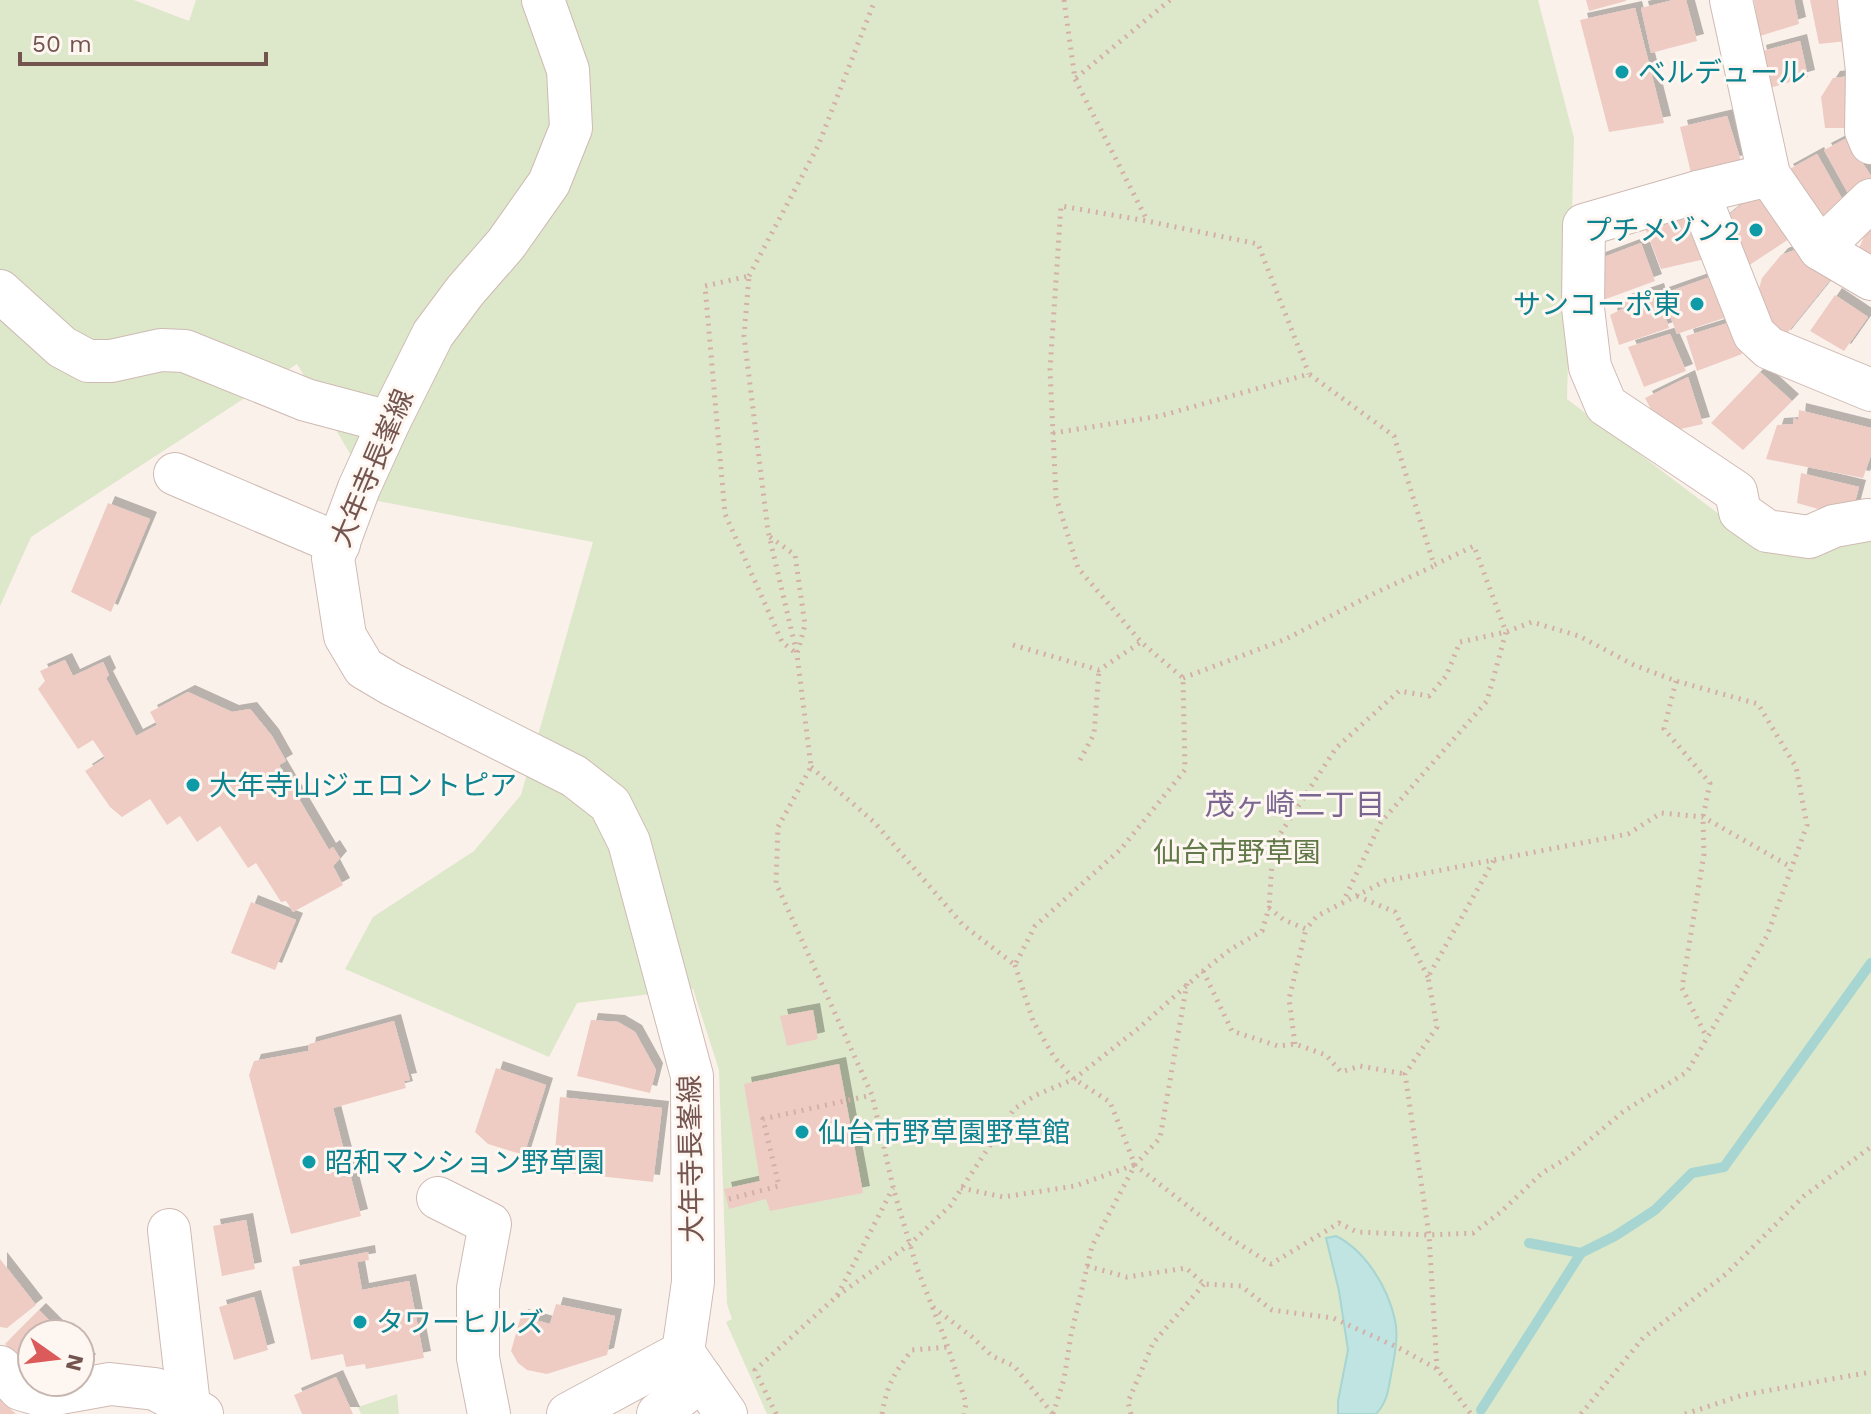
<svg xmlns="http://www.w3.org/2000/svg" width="1871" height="1414" viewBox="0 0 1871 1414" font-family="'Work Sans','Noto Sans JP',sans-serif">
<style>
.green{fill:#dde8ca}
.water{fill:#c0e4e1;stroke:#a7d5d2;stroke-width:2}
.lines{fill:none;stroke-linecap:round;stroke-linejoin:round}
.stream{stroke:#a7d5d2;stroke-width:10}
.building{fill:#eeccc4;filter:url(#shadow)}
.minor-casing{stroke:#cfbab3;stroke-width:44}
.path{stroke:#d4afa7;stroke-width:5;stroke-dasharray:2 6;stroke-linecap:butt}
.minor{stroke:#fff;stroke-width:42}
.culture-dot{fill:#0f9aa8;stroke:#fef6f1;stroke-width:3}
.labels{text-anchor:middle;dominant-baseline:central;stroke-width:6;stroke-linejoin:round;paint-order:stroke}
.culture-label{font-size:28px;fill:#0d838f;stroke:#fef6f1;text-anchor:start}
.street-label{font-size:28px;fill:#74544f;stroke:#fef6f1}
.park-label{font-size:28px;fill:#617948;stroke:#fef6f1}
.neighbourhood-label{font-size:30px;fill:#7a6790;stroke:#fef6f1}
</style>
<defs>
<filter id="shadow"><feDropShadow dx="7" dy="-7" stdDeviation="0" flood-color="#0004"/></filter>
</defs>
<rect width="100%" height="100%" fill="#fbf1eb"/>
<!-- green -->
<g class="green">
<path d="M0 0H134L189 21 196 0H1538L1574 138 1567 399 1765 549 1871 531V1414H767L726 1322 732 1319 727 1304 719 1070 693 989 577 1003 549 1057 345 969 373 917 474 851 521 795 593 542 378 501 297 364 31 537 0 606Z"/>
<path d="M397 1394 399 1414H361L358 1407Z"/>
</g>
<!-- water -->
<path class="water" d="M1336 1236C1366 1251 1388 1288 1395 1320 1399 1336 1394 1359 1391 1375 1388 1392 1387 1402 1376 1414H1338V1401L1348 1350 1339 1291 1326 1238Z"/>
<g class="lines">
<!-- stream -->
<g class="stream">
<path d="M1529 1243 1581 1253"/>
<path d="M1481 1410 1581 1253 1615 1236 1655 1210 1692 1173 1724 1167 1871 963"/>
</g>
</g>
<!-- building -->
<g class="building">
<path d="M1586 0H1626V1L1589 11Z"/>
<path d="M1673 0H1686L1697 41 1651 53 1641 8Z"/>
<path d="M1754 0H1794L1799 24 1760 36Z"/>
<path d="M1810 0H1837L1847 41 1819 44Z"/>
<path d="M1635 8 1664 123 1609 132 1580 20Z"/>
<path d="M1800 41 1808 77 1766 89 1759 52Z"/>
<path d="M1851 76 1853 128H1825L1821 97 1833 78Z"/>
<path d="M1727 116 1741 161 1691 173 1680 127Z"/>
<path d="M1847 138 1871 176V184L1850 197 1824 150Z"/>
<path d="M1817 154 1849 211 1824 224 1786 171Z"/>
<path d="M1756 193 1792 237 1745 268 1719 223Z"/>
<path d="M1687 209 1714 257 1661 269 1644 225Z"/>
<path d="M1871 220V259L1857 253Z"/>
<path d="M1641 243 1655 281 1595 303 1588 263Z"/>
<path d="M1795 250 1830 280 1784 337 1760 319 1756 299 1762 278 1781 255Z"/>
<path d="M1713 276 1733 315 1677 334 1662 294Z"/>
<path d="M1657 290 1669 328 1619 345 1610 315 1626 307 1624 301Z"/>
<path d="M1835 295 1868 317 1844 351 1810 331Z"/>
<path d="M1731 322 1742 354 1697 371 1686 336Z"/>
<path d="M1670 334 1686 371 1644 387 1628 347Z"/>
<path d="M1760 372 1792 401 1743 450 1711 423Z"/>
<path d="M1688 377 1703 424 1663 433 1645 398Z"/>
<path d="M1799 410 1871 428V455L1863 478 1766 459 1777 425 1793 424 1794 418 1798 420Z"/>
<path d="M1801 473 1859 487 1852 513 1836 514 1797 503Z"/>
<path d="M108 503 150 519 111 612 71 592Z"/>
<path d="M65 660 73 676 103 662 109 675 106 678 136 736 157 725 150 712 188 692 232 712 250 709 272 736 286 761 279 765 329 850 333 847 340 858 333 866 343 885 293 912 286 901 281 902 256 863 248 868 220 826 197 842 180 816 167 825 150 799 122 817 110 807 85 771 105 758 93 740 78 749 38 689 45 681 40 671Z"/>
<path d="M251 902 296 920 275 970 231 953Z"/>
<path d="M813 1010 818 1039 787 1046 780 1016Z"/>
<path d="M591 1020 618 1022 635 1032 656 1070 650 1093 577 1076Z"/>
<path d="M394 1021 410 1080 404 1081 406 1088 333 1108 361 1216 291 1234 249 1075 254 1061 308 1051 309 1044Z"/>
<path d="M839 1064 863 1193 770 1211 766 1199 729 1209 724 1189 760 1181 744 1084Z"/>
<path d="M496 1068 546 1085 524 1155 488 1144 475 1132Z"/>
<path d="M560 1097 662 1108 653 1182 553 1171Z"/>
<path d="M246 1220 255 1269 222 1276 213 1226Z"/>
<path d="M368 1252 369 1260 357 1262 362 1290 409 1281 424 1358 366 1369 365 1364 346 1367 343 1354 311 1360 292 1267Z"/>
<path d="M0 1259 36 1305 7 1328 0 1327Z"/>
<path d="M254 1297 268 1350 234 1360 219 1307Z"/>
<path d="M556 1304 615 1316 607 1355 547 1374 527 1370 518 1363 511 1351 521 1316 550 1324Z"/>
<path d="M39 1310 63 1334H32V1371L5 1344Z"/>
<path d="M80 1352 89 1361 80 1372Z"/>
<path d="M336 1377 353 1414H302L294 1395Z"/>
<path d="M0 1399 16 1414H0Z"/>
</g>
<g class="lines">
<!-- minor casing -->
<g class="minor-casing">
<g id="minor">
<path d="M543 0 568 70 571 128 549 183 506 244 465 291 433 334 389 422 359 488 333 558 345 636 364 668 391 684 574 776 610 804 629 842 692 1076 693 1282 683 1352"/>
<path d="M1731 0 1769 175 1820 249 1871 279"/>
<path d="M1859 0 1867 71 1866 131 1871 143"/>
<path d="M1769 175 1698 192 1584 225 1583 308 1590 367 1606 405 1736 492 1740 512 1767 531 1809 537 1834 526 1868 520"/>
<path d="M1698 192 1754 334 1769 348 1871 390"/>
<path d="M1820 249 1871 200"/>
<path d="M0 291 62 347 88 361H111L161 350 185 351 306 400 389 422"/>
<path d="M175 474 339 544"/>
<path d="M438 1198 490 1224 478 1288V1358L489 1414"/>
<path d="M169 1230 189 1405"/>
<path d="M683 1352 726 1414"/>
<path d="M0 1367 20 1389 44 1396 110 1384 155 1389 202 1414"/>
<path d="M568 1414 683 1352"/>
<path d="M658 1414 702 1379"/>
</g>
</g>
<!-- path -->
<g class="path">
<path d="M1064 0 1075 79 1147 220"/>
<path d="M1076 78 1170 0"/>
<path d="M749 276 818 146 875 0"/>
<path d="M1053 433 1160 416 1309 374 1394 436 1434 565 1474 546 1506 632 1487 701 1381 822 1343 902"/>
<path d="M770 537 795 555 805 625 797 654 782 642 725 514 705 286 749 276 744 336 768 531 797 654 811 767 778 827 776 883 872 1095 894 1191 917 1268 948 1347 966 1403 964 1414"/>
<path d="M1013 645 1099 670 1141 642"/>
<path d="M1183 678 1286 639 1377 592 1434 566"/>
<path d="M1676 681 1664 729 1710 783 1703 817 1704 854 1682 988 1707 1038"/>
<path d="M1080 760 1094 734 1099 670"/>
<path d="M811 767 875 823 963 925 1015 965 1035 926 1121 849 1185 770 1183 678 1141 642 1078 568 1056 497 1050 370 1061 206 1147 221 1258 244 1309 374"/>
<path d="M1357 896 1395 912 1428 977"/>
<path d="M1015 965 1033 1021 1054 1057 1074 1079 1110 1102 1135 1165 1225 1235 1271 1264 1339 1223 1357 1232 1429 1235 1473 1233 1502 1211 1542 1173 1569 1157 1624 1111 1687 1072 1767 936 1807 825 1796 767 1758 704 1676 681 1634 665 1579 636 1532 622 1506 632 1460 642 1446 676 1429 696 1399 691 1336 748 1273 845 1269 908"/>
<path d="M1203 971 1232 1031 1278 1046 1295 1044 1326 1055 1341 1072 1360 1066 1405 1074"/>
<path d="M1295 1044 1289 999 1306 929"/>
<path d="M961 1188 1003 1197 1075 1186 1134 1165"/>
<path d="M729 1199 779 1186 763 1119 872 1095"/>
<path d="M1087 1266 1127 1277 1186 1268 1204 1284 1241 1286 1272 1310 1333 1318 1399 1348 1437 1369 1471 1414"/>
<path d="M837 1296 910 1244 950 1206 1014 1109 1036 1095 1074 1079 1140 1027 1203 971 1231 949 1262 931 1269 908 1284 920 1306 929 1317 916 1385 881 1628 834 1661 813 1703 817 1791 867"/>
<path d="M933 1307 972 1337 992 1356 1014 1366 1052 1413"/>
<path d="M1437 1369 1429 1235 1405 1074 1437 1027 1428 977 1494 860"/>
<path d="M776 1414 755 1370 837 1296 893 1188"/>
<path d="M882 1414C887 1385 894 1373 912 1350L948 1347"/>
<path d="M1053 1414 1064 1379 1071 1335 1092 1246 1135 1165 1160 1138 1187 983"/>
<path d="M1131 1414 1128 1402 1153 1343 1204 1284"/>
<path d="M1581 1414 1643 1338 1726 1274 1804 1196 1871 1147"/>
<path d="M1685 1414 1743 1395 1871 1372"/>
</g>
<!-- minor -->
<use href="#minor" class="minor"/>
</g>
<!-- markers -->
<g class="culture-dot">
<circle cx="1622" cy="72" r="8"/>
<circle cx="1756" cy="230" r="8"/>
<circle cx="1697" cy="304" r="8"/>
<circle cx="193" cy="785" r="8"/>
<circle cx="802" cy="1132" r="8"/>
<circle cx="309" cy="1162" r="8"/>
<circle cx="360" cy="1322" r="8"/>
</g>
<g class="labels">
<!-- culture labels -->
<g class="culture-label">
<text x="1638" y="72">ベルデュール</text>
<text x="1740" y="230" text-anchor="end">プチメゾン2</text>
<text x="1681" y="304" text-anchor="end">サンコーポ東</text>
<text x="209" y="785">大年寺山ジェロントピア</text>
<text x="818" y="1132">仙台市野草園野草館</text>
<text x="325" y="1162">昭和マンション野草園</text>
<text x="376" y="1322">タワーヒルズ</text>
</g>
<!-- street labels -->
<g class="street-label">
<text transform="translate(372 468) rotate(-67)">大年寺長峯線</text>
<text transform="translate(691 1159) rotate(-91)">大年寺長峯線</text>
</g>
<!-- park labels -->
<g class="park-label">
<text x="1237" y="852">仙台市野草園</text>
</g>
<!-- neighbourhood labels -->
<g class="neighbourhood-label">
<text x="1295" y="804">茂ヶ崎二丁目</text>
</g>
</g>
<!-- north arrow -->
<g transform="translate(56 1358) rotate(104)"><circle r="38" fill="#fef6f1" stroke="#c7b5b0" stroke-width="2"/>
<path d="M0-6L14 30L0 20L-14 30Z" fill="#da5b5a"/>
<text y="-12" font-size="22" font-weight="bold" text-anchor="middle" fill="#74544f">N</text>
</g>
<!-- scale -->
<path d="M20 52v12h246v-12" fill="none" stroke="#74544f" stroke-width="4"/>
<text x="32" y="52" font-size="24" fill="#74544f" stroke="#fef6f1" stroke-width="6" paint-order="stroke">50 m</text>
</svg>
